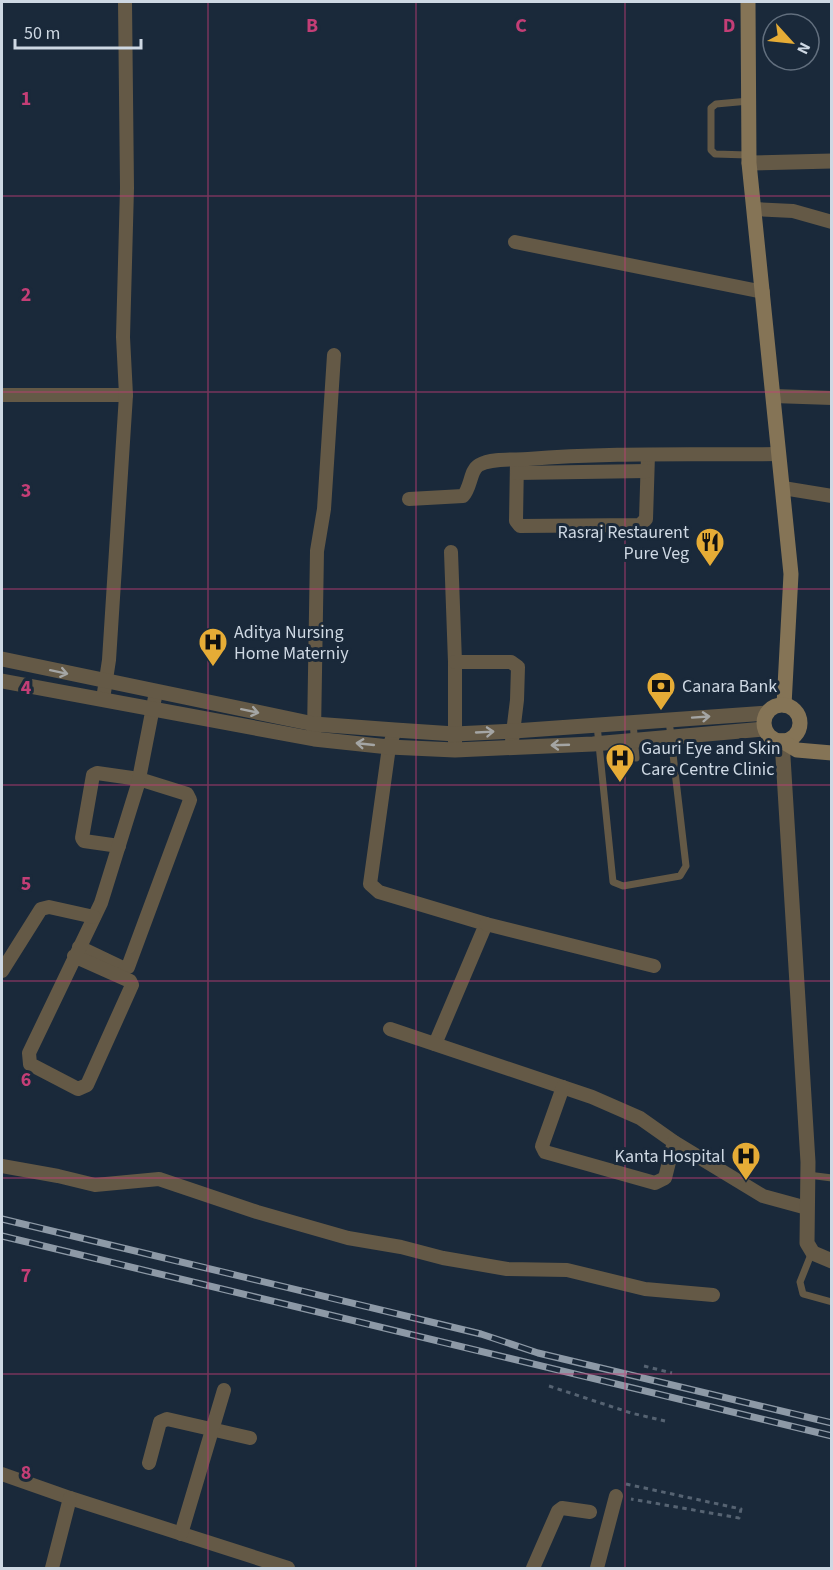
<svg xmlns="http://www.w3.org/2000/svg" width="833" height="1570" viewBox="0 0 833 1570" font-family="'Source Sans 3',sans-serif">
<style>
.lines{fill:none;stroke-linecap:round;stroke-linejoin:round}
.path{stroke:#566372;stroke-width:3;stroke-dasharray:4.5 4.5;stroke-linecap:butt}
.service{stroke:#645946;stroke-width:7}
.minor{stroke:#645946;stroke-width:14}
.tertiary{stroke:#645946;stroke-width:15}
.secondary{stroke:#857456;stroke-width:15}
.rail-casing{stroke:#8d99a6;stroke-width:7}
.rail{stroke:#1a293a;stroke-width:4.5;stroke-dasharray:14;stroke-linecap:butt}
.oneway{stroke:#a4a5a4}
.grid{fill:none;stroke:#c43e76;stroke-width:1.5;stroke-opacity:0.55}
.labels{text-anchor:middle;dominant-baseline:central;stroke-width:6;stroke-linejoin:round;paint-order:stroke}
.poi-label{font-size:18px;fill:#ced8e3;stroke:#1a293a;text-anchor:start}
.grid-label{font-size:20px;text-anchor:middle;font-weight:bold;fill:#c43e76;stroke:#1a293a;stroke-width:6;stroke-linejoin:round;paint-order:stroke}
</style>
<rect width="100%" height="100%" fill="#1a293a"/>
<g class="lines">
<!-- path -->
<g class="path">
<path d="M644 1366 672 1373"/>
<path d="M549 1386 631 1413 665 1421"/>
<path d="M626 1484 741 1509 739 1518 631 1499"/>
</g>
<!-- service -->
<g class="service">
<path d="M748 155 715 154 711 150V108L716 104 749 101"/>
<path d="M633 722 636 758"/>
<path d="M597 725 613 882 623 886 680 876 686 866 669 720"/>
<path d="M808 1175 832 1178"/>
<path d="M812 1252 800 1282 803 1294 832 1302"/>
</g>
<!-- minor -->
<g class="minor">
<path d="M754 209 793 211 832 222"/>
<path d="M515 242 763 292"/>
<path d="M2 395H126"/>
<path d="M773 396 832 398"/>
<path d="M517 460 516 521 520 526 640 525 646 519 648 455"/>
<path d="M517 473 647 471"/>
<path d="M783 488 832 496"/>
<path d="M409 499 463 496C471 488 470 470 479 465 492 458 514 460 528 459 611 452 696 455 779 454"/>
<path d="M451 552 455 662V745"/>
<path d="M455 662H511L518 667 517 700 512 741"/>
<path d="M103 699 109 660 126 395 123 337 127 188 125 2"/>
<path d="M395 730 389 747 370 884 379 892 486 924 435 1044"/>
<path d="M314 733 317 551 324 509 334 355"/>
<path d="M486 924 654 966"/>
<path d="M79 947 123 968 128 967 190 800 187 794 139 779 97 773 93 775 82 838 84 841 119 846"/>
<path d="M74 956 130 981 132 985 87 1085 78 1089 30 1064 29 1053 101 903 138 784 156 692"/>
<path d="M2 971 41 909 49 907 94 917"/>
<path d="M390 1029 592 1097 640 1118 674 1142 763 1196 807 1208"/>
<path d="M563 1087 542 1146 545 1152 655 1183 665 1178 674 1142"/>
<path d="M2 1166 58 1176 95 1185 159 1179 257 1212 348 1238 401 1247 443 1258 507 1269 567 1270 645 1289 713 1295"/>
<path d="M149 1463 160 1422 167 1419 250 1438"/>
<path d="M2 1474 70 1498 288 1568"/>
<path d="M181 1534 224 1390"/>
<path d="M52 1568 70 1498"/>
<path d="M533 1568 558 1511 562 1508 590 1512"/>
<path d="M597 1568 616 1496"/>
</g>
<!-- tertiary -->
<g class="tertiary">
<path d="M749 163 832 161"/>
<path d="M2 659 314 724 395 730 455 734 514 731 767 713"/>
<path d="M2 681 314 739 389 747 455 750 593 744 765 729"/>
<path d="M782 741 808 1162 807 1243 813 1253 832 1261"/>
</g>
<!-- secondary -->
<g class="secondary">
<path d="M748 2 749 163 791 574 784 705"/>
<circle cx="782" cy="723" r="18"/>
<path d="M782 741 797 750 832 753"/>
</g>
<!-- rail casing -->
<g class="rail-casing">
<g id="rail">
<path d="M2 1219 481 1334 538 1353 832 1423"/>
<path d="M2 1236 832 1436"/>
</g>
</g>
<!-- rail -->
<use href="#rail" class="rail"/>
</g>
<!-- one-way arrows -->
<defs><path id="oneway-shaft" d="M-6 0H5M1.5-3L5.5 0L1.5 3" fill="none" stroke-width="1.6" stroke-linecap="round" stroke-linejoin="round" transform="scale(1.5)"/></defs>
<g class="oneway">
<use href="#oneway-shaft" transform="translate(59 672) rotate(12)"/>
<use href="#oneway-shaft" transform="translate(250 711) rotate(12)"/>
<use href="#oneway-shaft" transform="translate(701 717) rotate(-4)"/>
<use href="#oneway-shaft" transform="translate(485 732) rotate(-3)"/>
<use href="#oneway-shaft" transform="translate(365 744) rotate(-174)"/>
<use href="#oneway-shaft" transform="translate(560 745) rotate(178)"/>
</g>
<!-- grid -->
<path class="grid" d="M208 2V1568M416 2V1568M625 2V1568M2 196H832M2 392H832M2 589H832M2 785H832M2 981H832M2 1178H832M2 1374H832"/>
<!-- icons -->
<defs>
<g id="restaurant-pin" transform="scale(1.5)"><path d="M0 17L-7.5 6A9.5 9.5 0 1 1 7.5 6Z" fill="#e6ac36" stroke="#1a293a"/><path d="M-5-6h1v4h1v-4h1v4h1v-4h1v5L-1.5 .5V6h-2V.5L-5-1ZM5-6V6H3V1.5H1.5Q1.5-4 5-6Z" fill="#111"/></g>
<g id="hospital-pin" transform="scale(1.5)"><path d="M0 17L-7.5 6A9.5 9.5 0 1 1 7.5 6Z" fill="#e6ac36" stroke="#1a293a"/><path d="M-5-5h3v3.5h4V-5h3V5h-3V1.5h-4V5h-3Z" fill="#111"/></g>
<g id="bank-pin" transform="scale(1.5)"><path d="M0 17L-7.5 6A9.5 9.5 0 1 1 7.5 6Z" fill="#e6ac36" stroke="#1a293a"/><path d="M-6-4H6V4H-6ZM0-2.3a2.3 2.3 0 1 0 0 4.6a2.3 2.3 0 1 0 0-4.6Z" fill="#111"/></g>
</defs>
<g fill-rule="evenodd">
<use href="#restaurant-pin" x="710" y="542"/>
<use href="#hospital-pin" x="213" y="642"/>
<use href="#bank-pin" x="661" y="686"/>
<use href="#hospital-pin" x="620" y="758"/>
<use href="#hospital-pin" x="746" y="1156"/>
</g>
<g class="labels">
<!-- poi labels -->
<g class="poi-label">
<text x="689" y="532" text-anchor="end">Rasraj Restaurent<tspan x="689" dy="21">Pure Veg</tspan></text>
<text x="234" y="632">Aditya Nursing<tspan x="234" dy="21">Home Materniy</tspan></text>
<text x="682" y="686">Canara Bank</text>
<text x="641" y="748">Gauri Eye and Skin<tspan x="641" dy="21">Care Centre Clinic</tspan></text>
<text x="725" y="1156" text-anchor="end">Kanta Hospital</text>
</g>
</g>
<g class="grid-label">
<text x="312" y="32">B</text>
<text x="521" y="32">C</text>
<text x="729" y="32">D</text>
<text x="26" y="105">1</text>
<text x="26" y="301">2</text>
<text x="26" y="497">3</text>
<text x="26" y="694">4</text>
<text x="26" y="890">5</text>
<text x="26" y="1086">6</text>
<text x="26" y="1282">7</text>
<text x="26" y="1479">8</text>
</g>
<!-- border -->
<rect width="833" height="1570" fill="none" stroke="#ced8e3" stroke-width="6"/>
<!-- north arrow -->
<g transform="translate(791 42) rotate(117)"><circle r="28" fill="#1a293a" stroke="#626f7e" stroke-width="1.5"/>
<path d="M0-4.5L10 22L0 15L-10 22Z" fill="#e6ac36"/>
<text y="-9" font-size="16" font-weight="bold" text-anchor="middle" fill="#ced8e3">N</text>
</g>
<!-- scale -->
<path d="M15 39v9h126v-9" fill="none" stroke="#ced8e3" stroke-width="3"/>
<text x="24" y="39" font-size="18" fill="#ced8e3" stroke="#1a293a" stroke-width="4.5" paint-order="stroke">50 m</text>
</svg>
